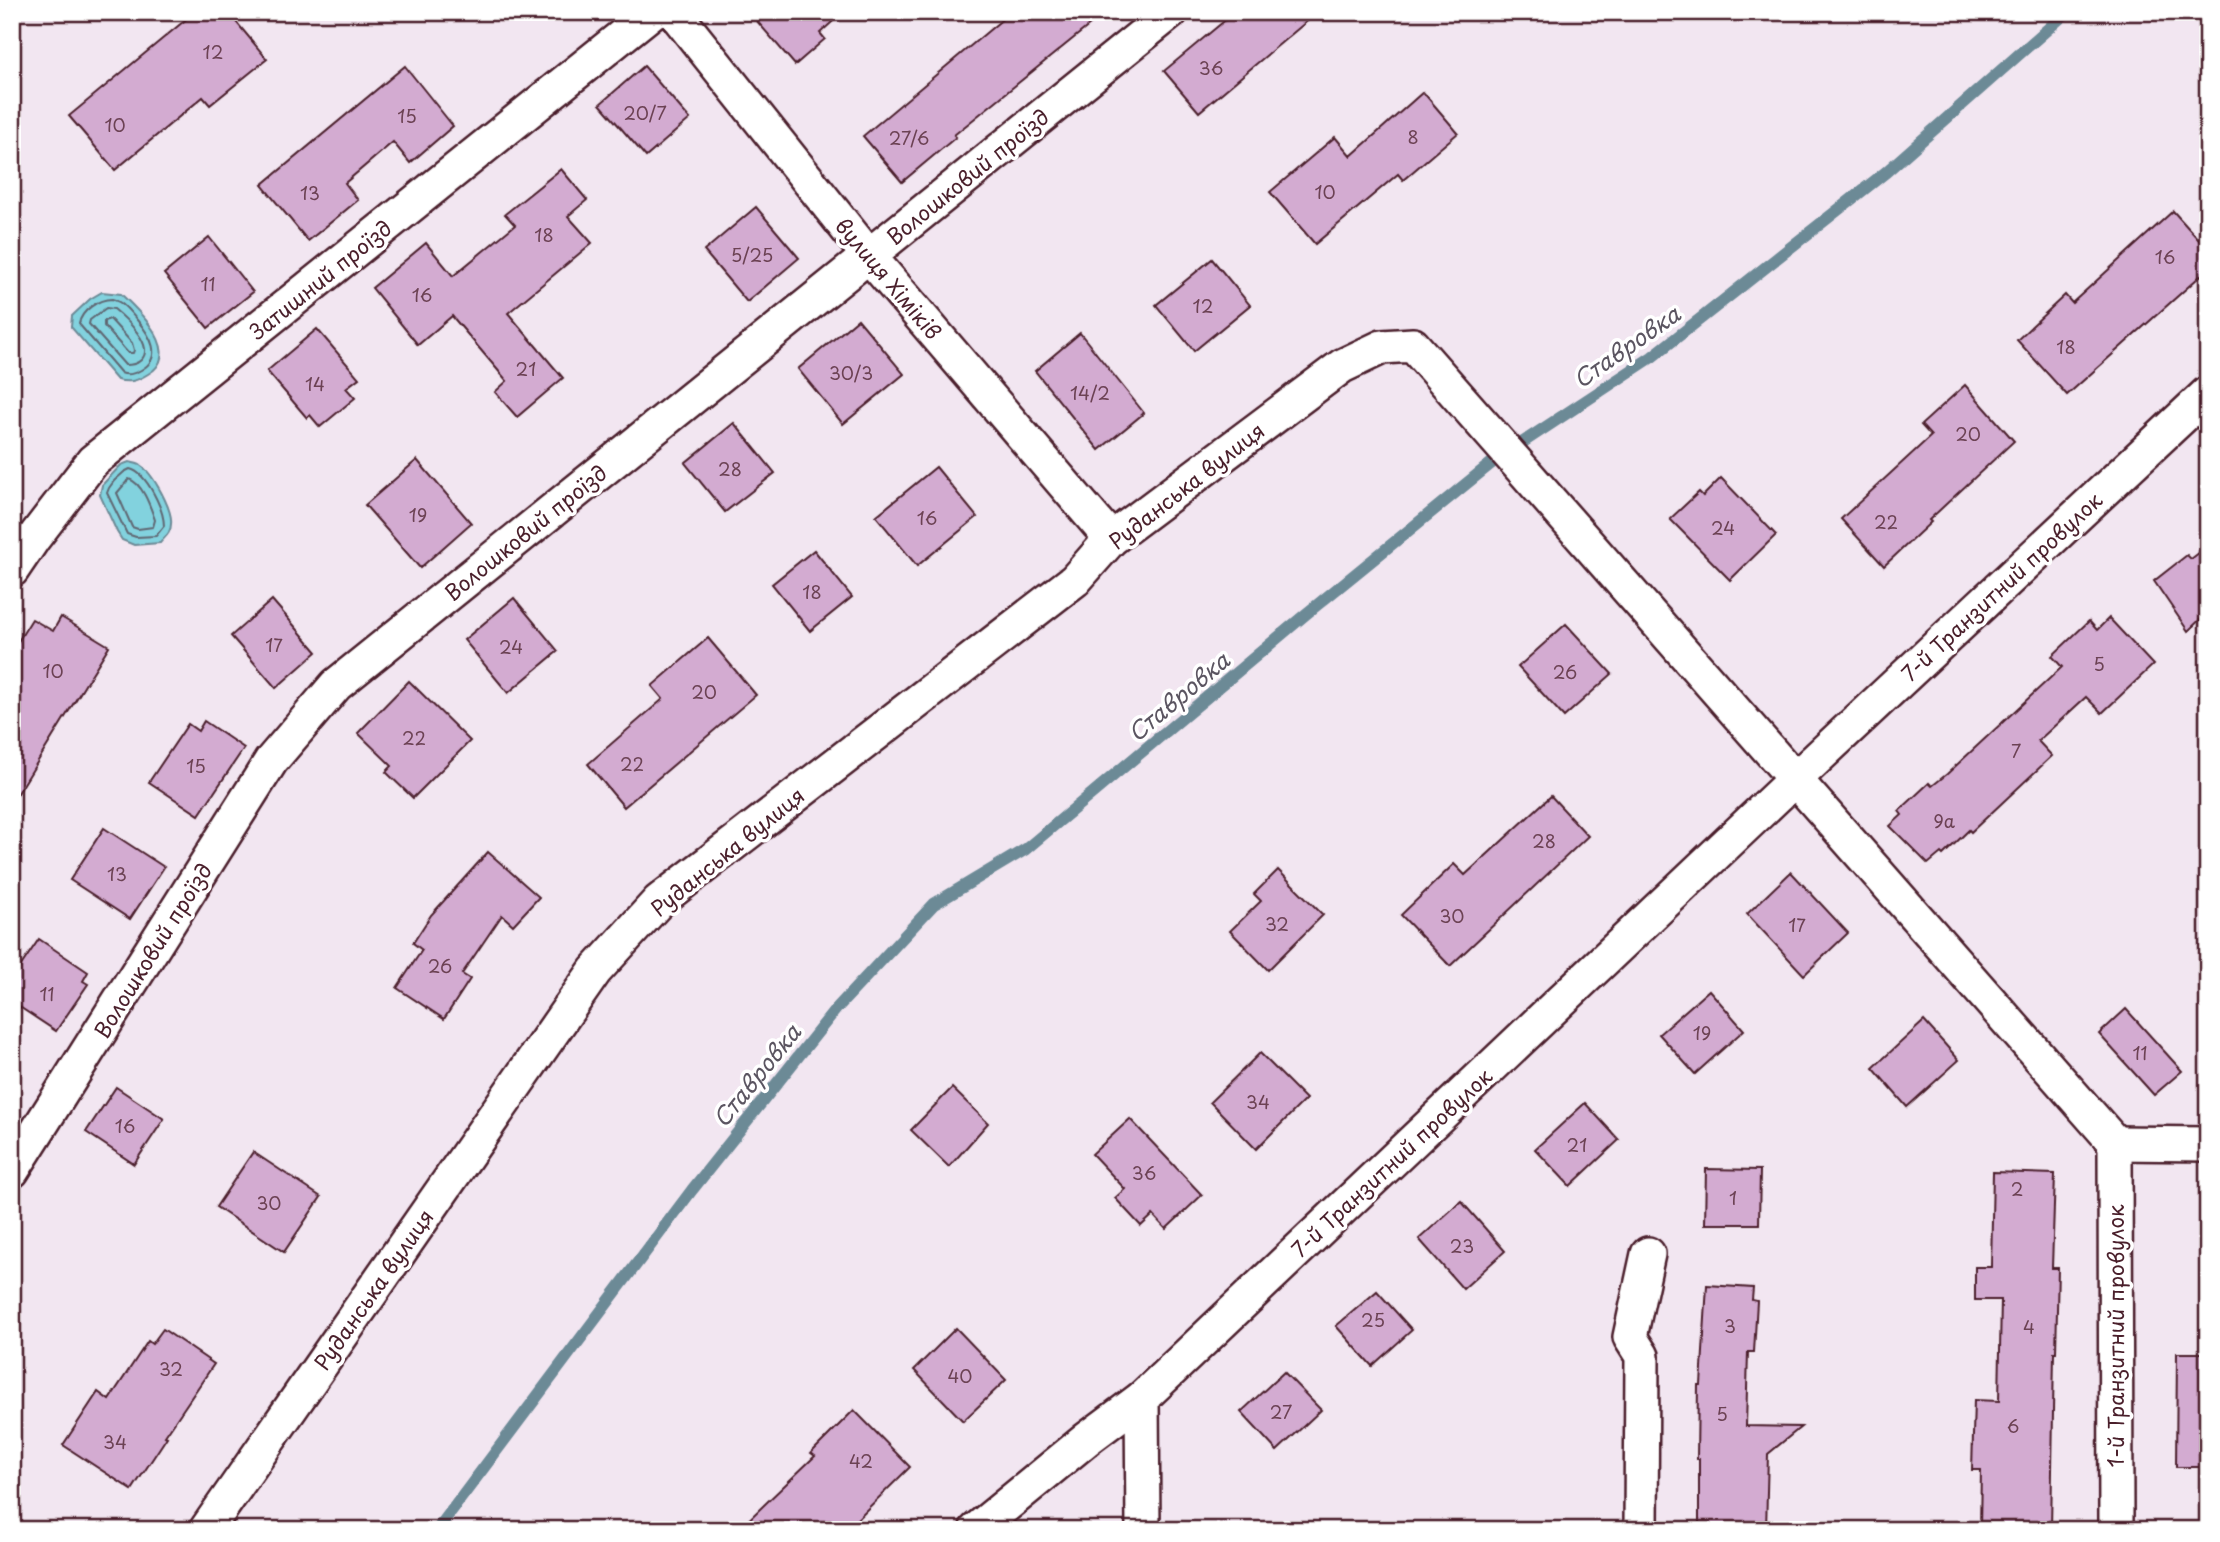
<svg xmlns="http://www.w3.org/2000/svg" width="2220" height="1542" viewBox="0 0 2220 1542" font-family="'Playpen Sans',sans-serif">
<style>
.water{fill:#82d2de;stroke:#6c8a96;stroke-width:2}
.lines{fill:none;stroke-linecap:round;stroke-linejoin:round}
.shore{stroke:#606773;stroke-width:2}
.stream{stroke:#6c8a96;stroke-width:12}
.building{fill:#d3abd1;stroke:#4a1f2b;stroke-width:2}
.street-casing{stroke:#4a1f2b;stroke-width:38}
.street{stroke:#fff;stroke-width:33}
.labels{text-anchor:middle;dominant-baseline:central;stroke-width:7;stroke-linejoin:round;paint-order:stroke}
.number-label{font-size:18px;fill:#6c4254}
.street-label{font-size:21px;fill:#4a1f2b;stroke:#fff}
.water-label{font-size:23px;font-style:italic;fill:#5b5561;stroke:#fff}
</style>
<rect width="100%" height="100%" fill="#f2e6f1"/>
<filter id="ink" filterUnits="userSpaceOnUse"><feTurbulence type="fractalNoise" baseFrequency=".0143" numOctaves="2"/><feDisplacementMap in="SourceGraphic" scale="14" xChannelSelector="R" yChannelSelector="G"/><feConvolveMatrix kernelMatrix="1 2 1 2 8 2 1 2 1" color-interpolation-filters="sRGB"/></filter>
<g filter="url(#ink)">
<!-- water -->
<g class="water">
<path d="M102 292 121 294C139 311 184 353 148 374 137 381 130 383 117 380L71 327 72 316 90 299Z"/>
<path d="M129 462C133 463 136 463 140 465 153 473 173 510 171 524 171 533 165 537 160 543L134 545 122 540 117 532 100 495 102 485 121 465Z"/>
</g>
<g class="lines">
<!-- shore -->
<g class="shore">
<path d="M112 299C123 302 130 312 137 320 150 335 164 357 141 370 134 374 128 376 121 373L79 324C81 311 98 299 112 299Z"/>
<path d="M106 308 114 309C125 318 156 346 141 360 136 365 130 365 125 365L89 324 90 320Z"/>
<path d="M110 319 132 343 134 350 133 353H128L104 326V321Z"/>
<path d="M130 469C147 473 164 510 164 526L156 536 136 537 127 534 107 493 109 488 114 481 124 472Z"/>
<path d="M129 479C143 484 150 506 155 520L153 527 138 529 132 527 117 493Z"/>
</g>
<!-- stream -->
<path class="stream" d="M437 1530 692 1190 836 1009 934 904 1026 849 1306 614 1493 462 1652 357 1886 172 2067 12"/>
</g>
<!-- building -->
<g class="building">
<path d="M195 12H228L267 59 210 105 203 97 115 170 69 116Z"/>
<path d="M749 12H843L820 33 825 39 795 65Z"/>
<path d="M1011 12H1106L954 135 956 137 902 182 863 136Z"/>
<path d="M1235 12H1318L1199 112 1164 71Z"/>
<path d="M405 66 453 126 410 163 393 142 345 183 358 200 308 241 262 185Z"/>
<path d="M644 66 690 119 646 157 600 104Z"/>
<path d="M1423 92 1458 133 1403 180 1398 174 1315 244 1270 192 1335 137 1351 156Z"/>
<path d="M561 169 587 200 568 216 592 243 508 313 563 378 517 417 495 392 507 381 452 316 418 345 372 288 426 243 453 276 515 225 505 214Z"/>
<path d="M756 207 799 258 747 302 704 251Z"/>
<path d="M2173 211 2208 250V269L2067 395 2017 340 2065 295 2072 303Z"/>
<path d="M209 237 253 292 208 328 164 274Z"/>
<path d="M1212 259 1250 305 1194 351 1156 305Z"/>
<path d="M858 319 904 374 843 424 798 369Z"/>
<path d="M317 329 359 378 346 388 355 398 320 427 310 415 307 418 267 371Z"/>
<path d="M1080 333 1144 413 1099 450 1035 371Z"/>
<path d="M1965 385 2014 441 1929 520 1931 522 1884 566 1841 519 1931 436 1921 425Z"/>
<path d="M734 423 775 473 725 512 685 463Z"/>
<path d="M417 460 471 523 420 568 365 505Z"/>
<path d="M936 467 977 517 917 566 876 516Z"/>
<path d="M1721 478 1776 535 1730 580 1670 519 1699 492 1703 496Z"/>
<path d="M2208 546V612L2188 631 2154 581 2187 555 2191 559Z"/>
<path d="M814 550 852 597 810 631 772 584Z"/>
<path d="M514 598 558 651 508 693 464 640Z"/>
<path d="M272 600 317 652 276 688 231 636Z"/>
<path d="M61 617 109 646 12 803V651L32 619 53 631Z"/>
<path d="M2109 618 2153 665 2102 713 2086 697 2038 741 2052 756 1971 832 1969 830 1943 855 1941 853 1928 864 1890 826 1902 815 1899 811 1929 783 1932 786 1947 774 2062 667 2052 656 2089 621 2097 630Z"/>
<path d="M1566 624 1612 674 1564 717 1518 667Z"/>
<path d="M708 638 756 695 624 807 588 764 663 699 652 686Z"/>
<path d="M409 681 470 741 413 798 386 772 392 766 358 733Z"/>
<path d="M204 721 244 748 199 815 149 782 188 724 198 731Z"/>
<path d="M1551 796 1588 836 1450 966 1401 915 1454 864 1465 875Z"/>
<path d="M104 828 164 867 130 919 70 880Z"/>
<path d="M488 852 539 897 513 925 502 915 462 974 470 979 444 1019 397 988 422 950 413 943 431 915Z"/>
<path d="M1278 870 1323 915 1268 970 1230 931 1261 901 1254 894Z"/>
<path d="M1791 872 1848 933 1804 975 1747 914Z"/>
<path d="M39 939 88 972 83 981 88 984 56 1031 12 1002V979Z"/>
<path d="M1709 990 1744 1030 1695 1074 1659 1034Z"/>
<path d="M2126 1009 2182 1071 2154 1095 2099 1034Z"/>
<path d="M1924 1021 1959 1060 1907 1107 1873 1068Z"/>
<path d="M1260 1053 1306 1099 1256 1149 1210 1102Z"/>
<path d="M116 1087 164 1119 134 1164 86 1132Z"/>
<path d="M952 1088 988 1123 949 1167 911 1130Z"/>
<path d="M1585 1103 1619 1140 1570 1186 1535 1149Z"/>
<path d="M1130 1119 1202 1195 1166 1229 1153 1215 1141 1226 1115 1198 1125 1189 1092 1154Z"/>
<path d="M253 1152 321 1197 284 1252 216 1207Z"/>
<path d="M1706 1169 1760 1170 1759 1224H1705Z"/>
<path d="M1993 1172 2055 1174 2052 1268H2058L2056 1352H2054L2051 1530H1980L1981 1470H1972L1974 1400 1999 1401 2001 1300H1975V1267H1991Z"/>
<path d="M1461 1201 1505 1251 1463 1289 1419 1239Z"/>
<path d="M1707 1285 1753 1288 1752 1300 1757 1301 1754 1352H1748L1746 1426 1801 1427 1768 1454 1766 1530H1699V1459H1697L1698 1385H1701Z"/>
<path d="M1377 1291 1412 1330 1372 1366 1336 1326Z"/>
<path d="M956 1328 1006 1380 963 1421 914 1370Z"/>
<path d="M163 1329 214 1364 165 1436 167 1437 132 1490 63 1445 98 1392 109 1400 148 1341 152 1344Z"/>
<path d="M2177 1353H2208V1467H2176Z"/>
<path d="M1284 1372 1321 1410 1277 1451 1241 1412Z"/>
<path d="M854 1410 910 1467 846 1530H738L815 1456 811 1453Z"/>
</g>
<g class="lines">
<!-- street casing -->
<g class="street-casing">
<g id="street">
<path d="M674 12 868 255 1111 539"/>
<path d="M12 570 33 539 93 461 652 12"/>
<path d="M2115 1143 2116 1530"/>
<path d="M2115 1143 2208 1144"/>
<path d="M12 1171 271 761 336 685 1171 12"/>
<path d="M1142 1398 1143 1530"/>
<path d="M206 1530 595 971 659 901 1075 580 1111 539 1342 366 1382 347 1413 345 2115 1143"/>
<path d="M976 1530 1087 1439 1142 1398 1794 780 2208 393"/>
<path d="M1641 1530 1642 1356 1630 1337 1648 1254"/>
</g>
</g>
<!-- street -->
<use href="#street" class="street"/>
</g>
</g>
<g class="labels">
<!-- number labels -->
<g class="number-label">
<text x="213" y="51">12</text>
<text x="1211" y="67">36</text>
<text x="645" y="112">20/7</text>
<text x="407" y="115">15</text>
<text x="115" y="124">10</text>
<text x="1413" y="136">8</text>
<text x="909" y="137">27/6</text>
<text x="1325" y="191">10</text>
<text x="310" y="192">13</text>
<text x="544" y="234">18</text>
<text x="752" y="254">5/25</text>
<text x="2165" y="256">16</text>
<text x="208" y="283">11</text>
<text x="422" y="294">16</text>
<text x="1203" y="305">12</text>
<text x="2066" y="346">18</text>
<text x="526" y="368">21</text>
<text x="851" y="372">30/3</text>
<text x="315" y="383">14</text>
<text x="1090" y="392">14/2</text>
<text x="1968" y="433">20</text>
<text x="730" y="468">28</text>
<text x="418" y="514">19</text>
<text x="927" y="517">16</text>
<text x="1886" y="521">22</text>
<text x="1723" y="527">24</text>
<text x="812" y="591">18</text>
<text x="274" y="644">17</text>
<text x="511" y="646">24</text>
<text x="2099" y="663">5</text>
<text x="53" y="670">10</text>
<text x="1565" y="671">26</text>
<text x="704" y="691">20</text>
<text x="414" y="737">22</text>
<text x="2016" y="750">7</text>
<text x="632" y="763">22</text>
<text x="196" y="765">15</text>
<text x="1944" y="820">9а</text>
<text x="1544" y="840">28</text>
<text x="117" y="873">13</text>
<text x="1452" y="915">30</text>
<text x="1277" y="923">32</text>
<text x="1797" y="924">17</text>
<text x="440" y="965">26</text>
<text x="47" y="993">11</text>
<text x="1702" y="1032">19</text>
<text x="2140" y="1052">11</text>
<text x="1258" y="1101">34</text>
<text x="125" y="1125">16</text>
<text x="1577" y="1144">21</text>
<text x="1144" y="1172">36</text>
<text x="2017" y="1188">2</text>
<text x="1733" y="1197">1</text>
<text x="269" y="1202">30</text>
<text x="1462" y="1245">23</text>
<text x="1373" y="1319">25</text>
<text x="1730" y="1325">3</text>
<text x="2029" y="1326">4</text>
<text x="171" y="1368">32</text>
<text x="960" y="1375">40</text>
<text x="1281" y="1411">27</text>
<text x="1722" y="1413">5</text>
<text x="2013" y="1425">6</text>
<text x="115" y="1441">34</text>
<text x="861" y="1460">42</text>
</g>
<!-- street labels -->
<g class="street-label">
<text transform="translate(967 176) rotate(-39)">Волошковий проїзд</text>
<text transform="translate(889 278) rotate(50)">вулиця Хіміків</text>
<text transform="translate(320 279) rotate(-39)">Затишний проїзд</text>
<text transform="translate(1186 485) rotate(-38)">Руданська вулиця</text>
<text transform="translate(525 532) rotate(-39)">Волошковий проїзд</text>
<text transform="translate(2001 586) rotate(-43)">7-й Транзитний провулок</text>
<text transform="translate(727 851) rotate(-39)">Руданська вулиця</text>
<text transform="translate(152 950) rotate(-58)">Волошковий проїзд</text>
<text transform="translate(1391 1162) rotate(-43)">7-й Транзитний провулок</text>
<text transform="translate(373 1289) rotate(-55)">Руданська вулиця</text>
<text transform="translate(2115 1336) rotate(-90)">1-й Транзитний провулок</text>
</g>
<!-- water labels -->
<g class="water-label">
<text transform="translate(1626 346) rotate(-35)">Ставровка</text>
<text transform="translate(1178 696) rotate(-40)">Ставровка</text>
<text transform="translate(756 1075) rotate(-51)">Ставровка</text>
</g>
</g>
<!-- margin -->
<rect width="2220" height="1542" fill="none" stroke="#fff" stroke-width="42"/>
<rect x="21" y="21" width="2178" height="1500" fill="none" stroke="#4a1f2b" stroke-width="2.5" filter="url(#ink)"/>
</svg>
